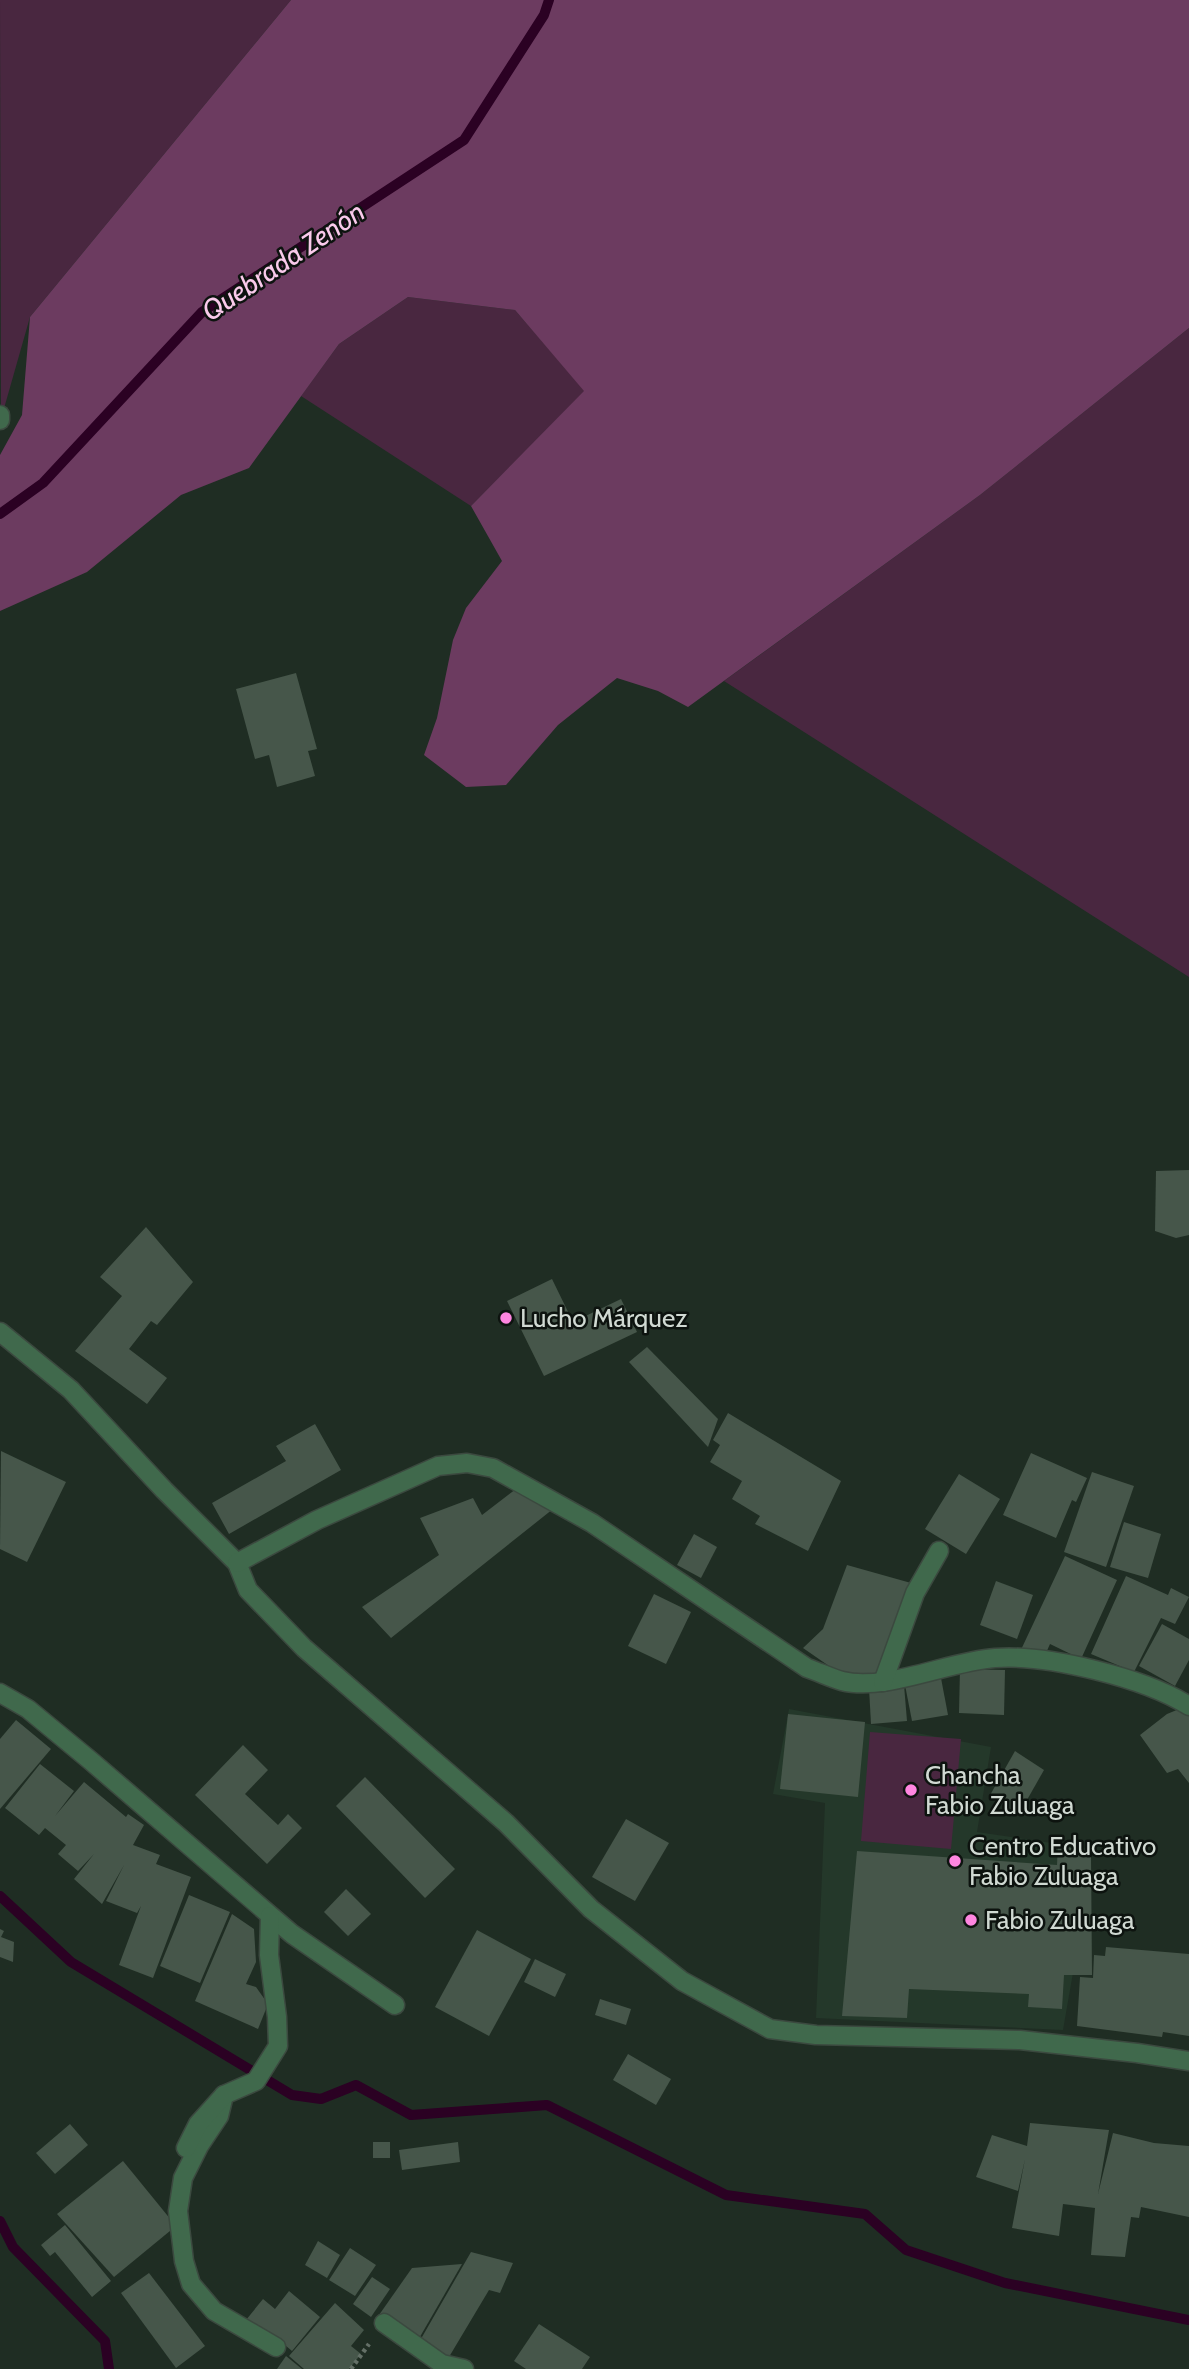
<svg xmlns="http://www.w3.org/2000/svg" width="1189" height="2369" viewBox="0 0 1189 2369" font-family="Cabin,sans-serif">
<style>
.built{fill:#24382a}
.green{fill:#492740}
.forest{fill:#6c3b60}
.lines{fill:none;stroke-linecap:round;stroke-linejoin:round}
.stream{stroke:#2b0123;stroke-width:10}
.building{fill:#46564a}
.minor-casing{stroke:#3b493f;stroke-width:21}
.path{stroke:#647067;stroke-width:4.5;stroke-dasharray:3.5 3.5;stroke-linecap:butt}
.minor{stroke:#40694c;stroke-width:18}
.poi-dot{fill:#fe86e0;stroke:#0d130f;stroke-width:2.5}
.labels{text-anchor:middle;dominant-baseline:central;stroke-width:5;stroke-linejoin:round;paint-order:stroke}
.poi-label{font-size:26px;fill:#d0d9d2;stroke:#0d130f;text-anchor:start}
.water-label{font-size:28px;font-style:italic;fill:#facaeb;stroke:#0d130f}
</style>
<rect width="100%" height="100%" fill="#1f2d23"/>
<!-- built -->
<path class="built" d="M789 1709 991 1747 977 1832 1086 1848 1087 1922 1074 1967 1063 2030 816 2018 825 1803 773 1794Z"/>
<!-- green -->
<g class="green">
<path d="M0 0H291L30 317 1 419Z"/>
<path d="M408 297 515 310 585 391 471 506 301 396 339 344Z"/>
<path d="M1189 328V977L724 681 980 495Z"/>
<path d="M870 1732 961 1739 951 1849 861 1841Z"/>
</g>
<!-- forest -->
<path class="forest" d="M291 0H1189V328L980 495 688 707 658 691 617 678 558 725 506 785 466 787 424 755 437 718 453 640 466 608 502 561 471 506 584 391 515 310 408 297 339 344 249 468 181 495 87 572 0 611V455L22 415 30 317Z"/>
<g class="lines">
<!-- stream -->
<g class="stream">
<path d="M0 514 43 483 202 312 464 140 544 15 549 0"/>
<path d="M0 1896 71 1962 292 2095 321 2099 356 2085 411 2115 547 2105 726 2195 865 2214 906 2250 1005 2283 1189 2320"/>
<path d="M0 2221 13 2247 105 2341 109 2369"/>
</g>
</g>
<!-- building -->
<g class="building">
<path d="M296 673 317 749 308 751 315 776 277 787 269 755 255 759 236 689Z"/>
<path d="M1189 1170V1235L1176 1238 1155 1231 1156 1171Z"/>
<path d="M146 1227 193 1282 157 1325 151 1321 129 1349 167 1378 147 1404 75 1351 122 1296 100 1277Z"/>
<path d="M552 1279 573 1322 621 1299 637 1332 544 1376 507 1301Z"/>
<path d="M647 1347 718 1419 708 1447 629 1362Z"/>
<path d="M728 1413 841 1481 808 1551 755 1524 760 1516 732 1499 742 1481 710 1462 720 1445 713 1440Z"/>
<path d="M315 1424 341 1470 229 1534 212 1503 286 1461 276 1446Z"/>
<path d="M1 1451 66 1482 27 1562 0 1549Z"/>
<path d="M1031 1453 1087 1478 1076 1502 1072 1500 1056 1538 1003 1515Z"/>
<path d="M1092 1472 1134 1486 1106 1567 1064 1552Z"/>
<path d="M959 1474 1000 1499 966 1554 925 1529Z"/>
<path d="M516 1489 553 1509 391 1638 362 1607 439 1555 420 1518 473 1498 482 1515Z"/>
<path d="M1124 1522 1161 1534 1148 1578 1110 1567Z"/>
<path d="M694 1534 717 1547 701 1578 677 1565Z"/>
<path d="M1065 1556 1117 1580 1081 1659 1050 1644 1041 1664 1019 1654Z"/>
<path d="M847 1565 911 1583 882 1673 867 1676 845 1674 828 1669 829 1666 803 1648 823 1629Z"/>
<path d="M1126 1576 1168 1595 1171 1588 1189 1597 1175 1624 1161 1618 1134 1672 1091 1654Z"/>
<path d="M996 1581 1033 1595 1017 1639 980 1625Z"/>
<path d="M654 1594 691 1612 666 1664 628 1646Z"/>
<path d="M1162 1624 1189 1639V1660L1175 1686 1139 1666Z"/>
<path d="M960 1669 1005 1670 1004 1715 959 1713Z"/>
<path d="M941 1678 948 1715 912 1721 905 1685Z"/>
<path d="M904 1685 907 1721 871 1724 869 1688Z"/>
<path d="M1184 1707 1189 1714V1783L1178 1769 1167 1773 1140 1735 1167 1714Z"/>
<path d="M788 1714 865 1722 858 1797 780 1789Z"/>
<path d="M16 1720 51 1749 0 1809V1739Z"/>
<path d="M243 1745 268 1770 245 1794 278 1825 288 1814 302 1828 267 1864 195 1795Z"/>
<path d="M1015 1751 1044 1770 1019 1814 989 1797Z"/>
<path d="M40 1764 74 1791 55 1816 84 1782 126 1817 128 1814 144 1825 133 1845 160 1855 156 1864 191 1877 153 1978 119 1965 141 1906 137 1913 106 1901 124 1865 102 1904 74 1879 94 1854 78 1871 58 1854 66 1845 45 1828 39 1835 5 1808Z"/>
<path d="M365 1777 455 1869 425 1898 336 1806Z"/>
<path d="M626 1819 669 1843 635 1901 592 1877Z"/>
<path d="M1058 1843 1091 1856 1092 1975H1064L1062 2009 1028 2007 1029 1994 909 1989 907 2018 842 2016 857 1851 1057 1865Z"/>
<path d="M346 1889 371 1914 348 1936 324 1912Z"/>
<path d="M189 1895 230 1912 200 1983 160 1966Z"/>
<path d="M232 1914 254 1929 256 1962 246 1984 256 1987 268 2004 258 2029 195 2001Z"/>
<path d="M0 1929 4 1931 1 1937 14 1942 13 1962 0 1957Z"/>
<path d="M477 1930 531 1959 489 2036 435 2007Z"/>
<path d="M1106 1947 1189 1954V2036L1163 2032 1162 2037 1077 2026 1080 1977 1093 1978 1094 1955 1105 1956Z"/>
<path d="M535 1959 566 1974 555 1997 524 1982Z"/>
<path d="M600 1999 631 2009 626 2025 595 2015Z"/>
<path d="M628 2054 671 2079 656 2105 613 2080Z"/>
<path d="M1030 2123 1109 2130 1098 2194 1113 2133 1154 2143 1189 2146V2217L1141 2207 1139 2218 1131 2217 1125 2257 1091 2255 1095 2208 1063 2204 1059 2236 1012 2228 1025 2159 1018 2191 976 2177 992 2135 1027 2146Z"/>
<path d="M70 2124 88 2145 55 2174 36 2153Z"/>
<rect x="373" y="2142" width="17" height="16"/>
<path d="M458 2142 460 2162 402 2170 399 2150Z"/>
<path d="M123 2161 176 2226 114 2277 57 2214Z"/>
<path d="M65 2225 111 2281 92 2297 55 2252 50 2256 41 2245Z"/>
<path d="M318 2241 340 2255 327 2278 305 2265Z"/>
<path d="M350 2248 376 2265 355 2296 329 2280Z"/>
<path d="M471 2252 513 2263 500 2293 489 2290 446 2362 418 2344Z"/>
<path d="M462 2264 417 2342 379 2315 412 2268Z"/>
<path d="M149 2273 205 2346 176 2368 121 2293Z"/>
<path d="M372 2277 390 2289 371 2317 353 2304Z"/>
<path d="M289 2291 320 2317 292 2351 279 2340 246 2320 263 2299 275 2309Z"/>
<path d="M335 2303 364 2330 351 2346 361 2354 349 2369H304L289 2356Z"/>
<path d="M539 2324 590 2357 582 2369H526L514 2361Z"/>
<path d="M286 2356 302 2369H277Z"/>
</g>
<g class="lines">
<!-- minor casing -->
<g class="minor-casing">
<g id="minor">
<path d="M0 415V420"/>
<path d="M0 1332 71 1390 164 1490 237 1563 248 1590 304 1648 506 1823 591 1909 682 1981 770 2029 816 2035 1020 2040 1137 2053 1189 2061"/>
<path d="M237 1563 317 1520 438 1466 467 1463 493 1468 592 1523 807 1668C819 1672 831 1678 842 1681 886 1692 949 1661 995 1658 1047 1654 1145 1678 1189 1706"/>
<path d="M883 1682 915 1593 939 1551"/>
<path d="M0 1693 28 1709 91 1761 292 1934 395 2005"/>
<path d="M224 2095 219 2116 199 2146 183 2178 178 2211 184 2261 191 2284 214 2311 276 2347"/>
<path d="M186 2148 198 2124 224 2095 256 2081 278 2046 277 2017 269 1955 270 1916"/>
<path d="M384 2323 442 2364 464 2369"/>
</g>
</g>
<!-- path -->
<path class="path" d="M351 2369 369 2344"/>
<!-- minor -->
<use href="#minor" class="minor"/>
</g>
<!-- markers -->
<g class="poi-dot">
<circle cx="506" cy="1318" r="7"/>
<circle cx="911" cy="1790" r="7"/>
<circle cx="955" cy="1861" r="7"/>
<circle cx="971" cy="1920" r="7"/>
</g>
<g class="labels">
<!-- poi labels -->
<g class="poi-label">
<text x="520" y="1318">Lucho Márquez</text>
<text x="925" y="1775">Chancha<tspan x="925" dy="30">Fabio Zuluaga</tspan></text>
<text x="969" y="1846">Centro Educativo<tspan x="969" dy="30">Fabio Zuluaga</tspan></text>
<text x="985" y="1920">Fabio Zuluaga</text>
</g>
<!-- water labels -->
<g class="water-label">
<text transform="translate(283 261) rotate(-34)">Quebrada Zenón</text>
</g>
</g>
</svg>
